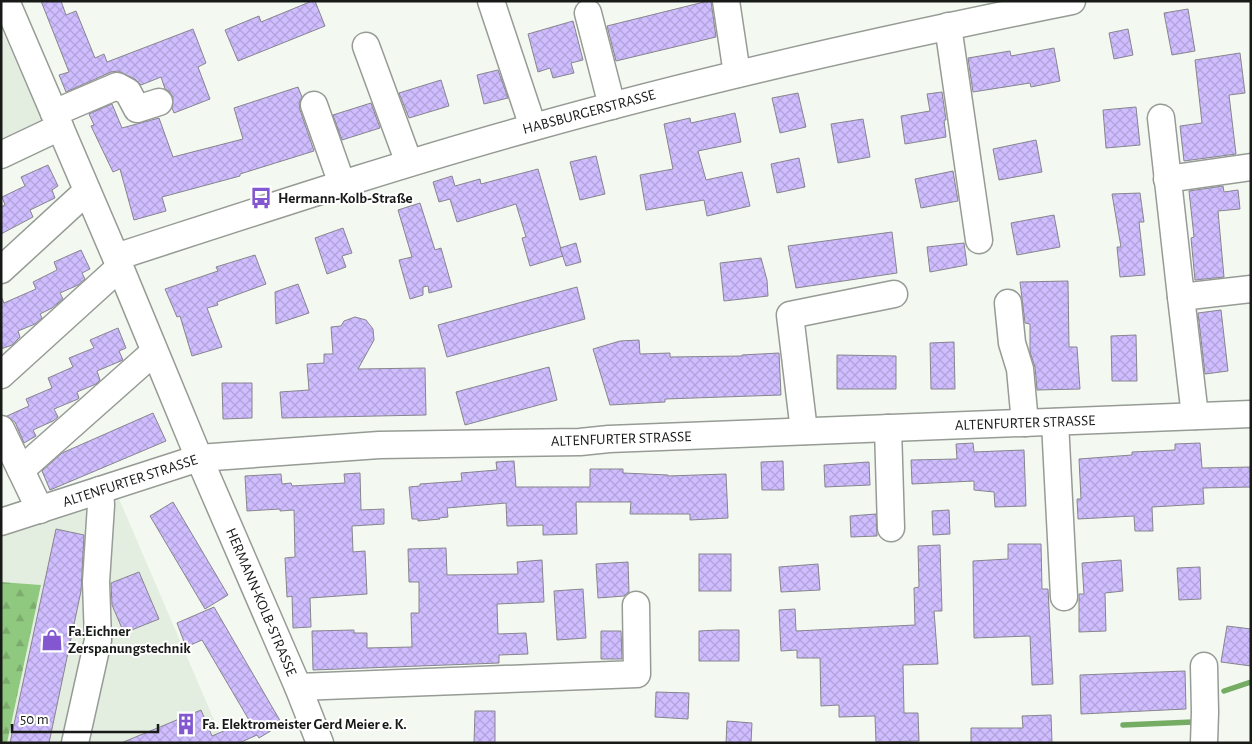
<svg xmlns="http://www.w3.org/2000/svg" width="1252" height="744" viewBox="0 0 1252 744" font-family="'Alegreya Sans',sans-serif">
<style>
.built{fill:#e3eee0}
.forest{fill:url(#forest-firs)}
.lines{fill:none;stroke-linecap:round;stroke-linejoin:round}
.stream{stroke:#74ac64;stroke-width:5.5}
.building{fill:url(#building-cross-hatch);stroke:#87858d}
.minor-casing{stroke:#969c95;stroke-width:29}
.minor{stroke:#fff;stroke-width:26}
.labels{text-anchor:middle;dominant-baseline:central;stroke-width:4;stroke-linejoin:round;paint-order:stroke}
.street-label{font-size:15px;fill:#181a18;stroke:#fff}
.poi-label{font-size:15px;font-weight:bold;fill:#181a18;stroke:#fff;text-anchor:start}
</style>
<defs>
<pattern id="forest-firs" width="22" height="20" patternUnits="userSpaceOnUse" patternTransform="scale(1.25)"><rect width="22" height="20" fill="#8fc87f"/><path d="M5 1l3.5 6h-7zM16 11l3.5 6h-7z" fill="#7bab6d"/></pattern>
<pattern id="building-cross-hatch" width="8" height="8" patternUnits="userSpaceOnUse" patternTransform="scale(1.25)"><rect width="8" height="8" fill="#cfbdff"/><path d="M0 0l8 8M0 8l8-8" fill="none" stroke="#b1a2da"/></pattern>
</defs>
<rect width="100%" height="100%" fill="#f3f9f1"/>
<!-- built -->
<g class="built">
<path d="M1 28 45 127 1 146Z"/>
<path d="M117 494 224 743H7L41 585 1 582V534Z"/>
</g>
<!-- forest -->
<path class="forest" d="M1 582 41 585 7 743H1Z"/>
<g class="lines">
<!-- stream -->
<g class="stream">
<path d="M1224 691 1251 682"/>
<path d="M1123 725 1193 722"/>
</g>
</g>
<!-- building -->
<g class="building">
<path d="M41 1H61L66 15 76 11 95 58 104 54 107 62 193 29 206 63 198 67 210 99 174 113 172 108 173 97 169 91 165 89 161 77 141 85 135 79 118 71 111 72 66 92 59 75 69 72Z"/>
<path d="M312 1H315L325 26 238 61 225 30 259 16 261 22Z"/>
<path d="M708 1H711L716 37 616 61 607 26Z"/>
<path d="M1188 9 1195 51 1172 55 1164 13Z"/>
<path d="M573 21 583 60 571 63 574 73 553 78 550 68 538 72 528 34Z"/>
<path d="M1128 29 1133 55 1114 59 1109 33Z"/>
<path d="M1054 48 1060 81 1031 87 1030 83 973 92 968 58 1010 51 1011 56Z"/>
<path d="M1240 53 1245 93 1229 95 1236 154 1184 161 1180 126 1202 123 1195 60Z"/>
<path d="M498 70 508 98 484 104 477 75Z"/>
<path d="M441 80 449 106 409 118 399 93Z"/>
<path d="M298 87 302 97 299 103 300 110 314 151 240 174V176L162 197 166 211 134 220 120 169 113 172 91 126 94 125 89 114 112 104 122 128 159 118 173 157 243 139 234 108Z"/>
<path d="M942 92 946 120H944L946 137 905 144 901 116 930 111 927 94Z"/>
<path d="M798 93 806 127 780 133 772 98Z"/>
<path d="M371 103 380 128 342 140 333 115Z"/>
<path d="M1136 107 1140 145 1106 148 1103 110Z"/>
<path d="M735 113 741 142 698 151 706 180 742 172 750 206 707 216 704 200 646 210 640 175 673 169 664 124 690 118 691 123Z"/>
<path d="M863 119 870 157 838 163 831 124Z"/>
<path d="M1036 140 1042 172 999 180 993 149Z"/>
<path d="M596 156 605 194 580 200 570 162Z"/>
<path d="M799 158 805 187 777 193 771 164Z"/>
<path d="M48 165 58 186 52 190 55 198 30 210 33 217 1 234V207L5 205 2 197 25 186 21 177Z"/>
<path d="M538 169 563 256 530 266 522 238 526 237 516 204 457 222 450 199 439 202 433 182 452 176 455 186 480 179 481 184Z"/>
<path d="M953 171 958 201 921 208 915 179Z"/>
<path d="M1223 186 1224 192 1238 190 1240 209 1218 211 1224 277 1195 280 1191 238 1194 237 1189 191Z"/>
<path d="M1140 193 1144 222H1139L1145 275 1120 277 1117 247H1121L1112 194Z"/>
<path d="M420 203 435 250 441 248 452 287 429 293 428 286 423 287V295L410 299 399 260 412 257 398 210Z"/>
<path d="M1054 215 1060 247 1017 255 1011 223Z"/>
<path d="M343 228 352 253 342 256 346 267 327 274 315 238Z"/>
<path d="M892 232 897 273 796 288 788 246Z"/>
<path d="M576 243 581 262 566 266 560 248Z"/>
<path d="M964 243 967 265 930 272 927 247Z"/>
<path d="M81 250 90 269 82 273 85 279 78 285 60 293 63 299 52 308 40 314 42 318 35 324 18 331 20 337 12 345 1 349V296L4 303 36 289 33 282 57 270 54 262Z"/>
<path d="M255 255 266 284 217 302 218 305 207 308 222 347 192 356 180 316 177 317 165 289 218 271 216 267Z"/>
<path d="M761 258 767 280 768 296 724 301 720 263Z"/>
<path d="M1068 281 1069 347H1077L1080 389 1037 390 1035 367 1030 352V324L1025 323 1020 282Z"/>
<path d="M298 284 309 313 276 324 275 292Z"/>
<path d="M577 287 585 319 447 357 438 325Z"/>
<path d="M1221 310 1228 371 1205 374 1198 313Z"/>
<path d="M355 317 366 320 373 329 374 340 358 369 425 368 426 415 282 418 280 392 309 390 307 364 324 363V354H333L331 327 341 326 344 321Z"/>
<path d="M118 328 126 348 119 351 123 360 97 371 100 380 96 384 77 392 79 398 78 399 54 409 58 417 53 421 33 430 36 436 24 443 15 422 7 416 29 406 26 399 52 388 48 378 73 367 69 358 94 348 90 340Z"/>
<path d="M1136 335 1137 381H1112L1111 336Z"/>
<path d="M639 340 640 354 670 353V357L742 356V355L779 353 781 395 665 399V402L610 405 593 349 620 341Z"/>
<path d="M954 342 955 389H931L930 343Z"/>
<path d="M837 355 896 356V389H837Z"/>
<path d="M549 367 557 400 465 425 456 392Z"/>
<path d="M222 383H252V418L223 419Z"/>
<path d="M153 413 166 441 50 490 42 471 62 453Z"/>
<path d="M973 443 974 452 1024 450 1026 506 995 507 994 492 974 490V481L912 484 911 460 957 459 956 444Z"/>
<path d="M1200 443 1202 468 1251 467V487L1203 488 1204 504 1152 507 1153 531H1135L1134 516 1078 519 1077 499H1081L1079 459 1132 455V452L1175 450V444Z"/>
<path d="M514 461 516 487H590V469H623V473L668 475V476L726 474 728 518 690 520V514H630L631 502H576L577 534 543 535V525L507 526 506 503 447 508 448 517 439 518 440 519 418 521V519H412L409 487 420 486V484L462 481 461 473 497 470 496 462Z"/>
<path d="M783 461 784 490H762L761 462Z"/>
<path d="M869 462 870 485 825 487 824 465Z"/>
<path d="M360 473 361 510 384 509V524L352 526 353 552 365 551 367 594 310 598 311 627 293 628 292 596 287 597 285 558 295 557 294 510 280 511V509L247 511 245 476 281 474 282 484 291 483 292 486 345 483 344 474Z"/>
<path d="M173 502 228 595 205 609 150 516Z"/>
<path d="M949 510 950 534 933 535 932 511Z"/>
<path d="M876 514 877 536 851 537 850 516Z"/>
<path d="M56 529 84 535 81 591 49 743H10Z"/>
<path d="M1008 544H1041L1042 589H1048L1053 684 1032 685 1030 636 974 638 973 561 1008 559Z"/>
<path d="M940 545 942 611H934L938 664 903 665 904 713H918L919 741 876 742 875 716 839 717V705L821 706 820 658H797V650L781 651 779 610 795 609 796 631 915 625 914 588 919 587 918 546Z"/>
<path d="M446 548 447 575 518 574 517 562 542 560 544 602 497 604 498 634 526 633 528 654 499 655V663L313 670 312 631 354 630V633H367V648L412 647 411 613H419V582H409L408 549Z"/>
<rect x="699" y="554" width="32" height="37"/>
<path d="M1121 560 1123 591 1105 593 1106 631 1079 632V594H1084L1082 563Z"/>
<path d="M628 562 629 592 624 596 598 598 596 564Z"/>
<path d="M818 564 820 590 781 592 779 567Z"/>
<path d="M1200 567 1201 599 1179 600 1177 568Z"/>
<path d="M139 572 159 619 124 633 112 605 111 583Z"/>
<path d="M583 589 586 638 557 640 554 591Z"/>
<path d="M214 607 282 724 259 738 257 735 239 743H121L201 710 212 736 249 720 202 640 186 647 177 623Z"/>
<path d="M1227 626 1251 629V666L1221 662Z"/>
<path d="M718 630H739V661H699V631Z"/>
<path d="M601 631H621L622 659H601Z"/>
<path d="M1185 671 1186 709 1081 714 1080 675Z"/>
<path d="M656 692 689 693 688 719 655 717Z"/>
<path d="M475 711H495V743H474Z"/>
<path d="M1051 715 1052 743H971V728H1023L1022 716Z"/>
<path d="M727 721 752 723 751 743H726Z"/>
</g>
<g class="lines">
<!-- minor casing -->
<g class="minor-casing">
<g id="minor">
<path d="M6 1 120 267 199 458 298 687 320 743"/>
<path d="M491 1 533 127"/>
<path d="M726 1 737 74"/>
<path d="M588 13 612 106"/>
<path d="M948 26 979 240"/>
<path d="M366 46 409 163"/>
<path d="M314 105 342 184"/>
<path d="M54 113 117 86 128 92 137 109 159 102"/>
<path d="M1161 118 1181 297 1251 289"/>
<path d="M1 155 60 127"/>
<path d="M1167 179 1251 167"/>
<path d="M116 257C255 212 393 166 534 127 712 77 892 37 1072 1"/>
<path d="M1 270 87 191"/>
<path d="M1181 297 1195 416"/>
<path d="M1008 303 1012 343 1020 369 1025 423"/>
<path d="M1 375 120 267"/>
<path d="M1055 422 1064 597"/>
<path d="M888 428 891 528"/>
<path d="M1 429 40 510"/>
<path d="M804 431 790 315 894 294"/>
<path d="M21 470 154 352"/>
<path d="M1 522 199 458 379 445 580 442 609 439 1251 414"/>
<path d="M298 687 637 674 636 605"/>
<path d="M75 743 98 640 96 582 101 505 100 490"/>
<path d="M1204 743 1205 712 1204 666"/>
</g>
</g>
<!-- minor -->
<use href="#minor" class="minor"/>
</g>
<!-- icons -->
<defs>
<g id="bus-bare" transform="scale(1.725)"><path d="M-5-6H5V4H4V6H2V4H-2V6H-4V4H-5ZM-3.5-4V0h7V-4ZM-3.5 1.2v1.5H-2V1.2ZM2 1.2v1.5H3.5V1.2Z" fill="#8357d0" stroke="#fff" stroke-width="2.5" paint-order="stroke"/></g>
<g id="shop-bare" transform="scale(1.725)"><path d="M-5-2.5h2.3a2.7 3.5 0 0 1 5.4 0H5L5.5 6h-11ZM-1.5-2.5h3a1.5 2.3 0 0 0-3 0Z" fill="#8357d0" stroke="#fff" stroke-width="2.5" paint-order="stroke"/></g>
<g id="building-bare" transform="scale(1.725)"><path d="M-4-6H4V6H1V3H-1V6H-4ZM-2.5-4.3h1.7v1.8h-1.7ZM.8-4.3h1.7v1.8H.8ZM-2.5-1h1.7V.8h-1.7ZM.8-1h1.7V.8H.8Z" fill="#8357d0" stroke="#fff" stroke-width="2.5" paint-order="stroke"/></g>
</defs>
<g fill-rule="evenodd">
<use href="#bus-bare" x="261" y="198"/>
<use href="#shop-bare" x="52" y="640"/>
<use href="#building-bare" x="186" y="724"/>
</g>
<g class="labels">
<!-- street labels -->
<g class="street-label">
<text transform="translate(589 112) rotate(-15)">HABSBURGERSTRASSE</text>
<text transform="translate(1025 423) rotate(-2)">ALTENFURTER STRASSE</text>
<text transform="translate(621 439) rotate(-2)">ALTENFURTER STRASSE</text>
<text transform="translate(130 481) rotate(-18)">ALTENFURTER STRASSE</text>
<text transform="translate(261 602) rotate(67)">HERMANN-KOLB-STRASSE</text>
</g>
<!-- poi labels -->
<g class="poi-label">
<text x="278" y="198">Hermann-Kolb-Straße</text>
<text x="68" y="631">Fa.Eichner<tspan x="68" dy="17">Zerspanungstechnik</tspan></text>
<text x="202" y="724">Fa. Elektromeister Gerd Meier e. K.</text>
</g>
</g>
<!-- border -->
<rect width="1252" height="744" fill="none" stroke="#181a18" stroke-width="5"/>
<!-- scale -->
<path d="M12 724v8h146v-8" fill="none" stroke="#181a18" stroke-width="2.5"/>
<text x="20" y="724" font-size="15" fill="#181a18" stroke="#ffffff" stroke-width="4" paint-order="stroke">50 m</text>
</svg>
